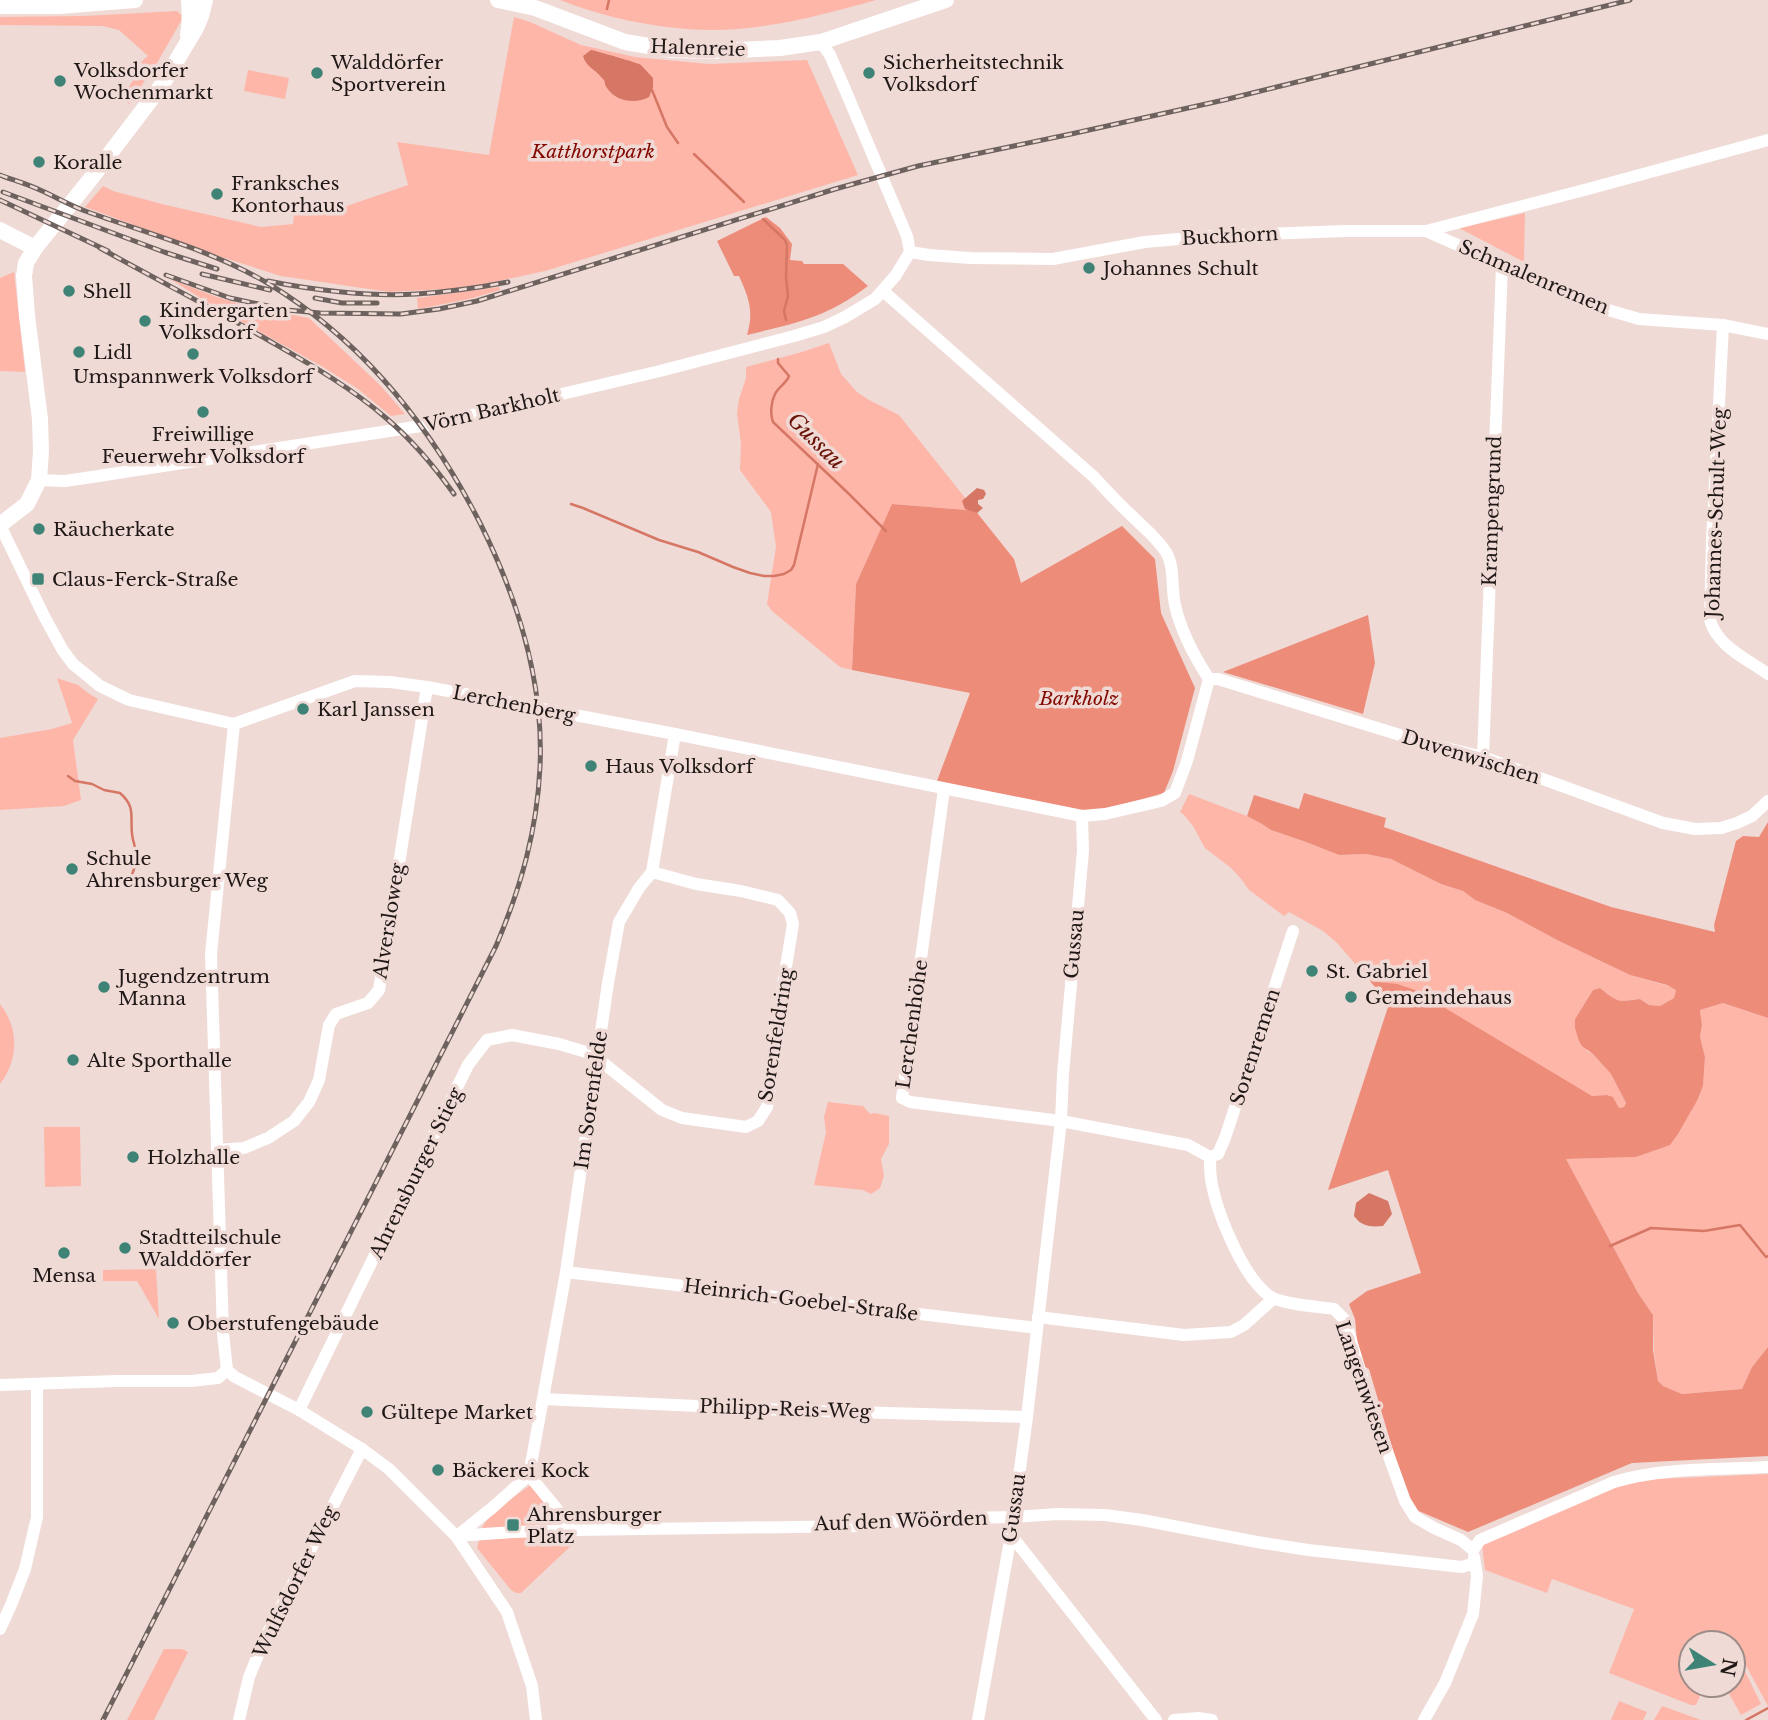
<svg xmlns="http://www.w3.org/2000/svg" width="1768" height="1720" viewBox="0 0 1768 1720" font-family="'Libre Baskerville',serif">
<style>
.green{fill:#feb6a9}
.forest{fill:#ee8c7a}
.water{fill:#d67665}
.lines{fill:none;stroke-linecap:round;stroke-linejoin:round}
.stream{stroke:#d67665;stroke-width:2.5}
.street{stroke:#fff;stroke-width:12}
.secondary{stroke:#fff;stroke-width:16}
.rail-casing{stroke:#6e625f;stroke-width:5}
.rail{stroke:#efdad6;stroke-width:2.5;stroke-dasharray:8;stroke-linecap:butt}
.poi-dot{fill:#3f8377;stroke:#efdad6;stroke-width:2.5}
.labels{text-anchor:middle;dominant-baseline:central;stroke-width:7;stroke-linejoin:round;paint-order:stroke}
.street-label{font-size:19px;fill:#201817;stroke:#efdad6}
.poi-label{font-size:19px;fill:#201817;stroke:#efdad6;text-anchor:start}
.park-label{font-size:19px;font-style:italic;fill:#830800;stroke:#efdad6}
.water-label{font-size:21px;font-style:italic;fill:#691105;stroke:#efdad6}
</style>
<rect width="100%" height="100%" fill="#efdad6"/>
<!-- green -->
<g class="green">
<path d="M560 0H876C822 15 768 30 712 30 663 30 605 18 560 0Z"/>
<path d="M177 11 181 15V21L157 63 129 104 121 98 144 65 141 62 148 56 119 30 103 26 0 25V17L85 16Z"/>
<path d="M514 17 530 22 581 45 635 57 709 64 807 60 858 175 545 271 466 288 389 292 281 276 215 255 85 207 103 186 113 191 166 205 261 227 293 224 294 213 338 209 408 185 397 142 489 155Z"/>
<path d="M248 70 289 78 285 99 244 91Z"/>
<path d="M1525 213 1524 262 1459 228Z"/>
<path d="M14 272 25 372 0 371V278Z"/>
<path d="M170 279 214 296 246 306 309 318 380 385 405 414 391 416 358 389 323 367 215 307Z"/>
<path d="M499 287 500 290 469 299 418 309 417 298Z"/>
<path d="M829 343 841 374 857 392 869 400 899 415 974 509 967 510 892 504 856 584 852 670 840 667 772 611 767 604 776 547 771 512 740 470 741 444 737 413 739 399 746 378V367L802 352Z"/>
<path d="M57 678 78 685 88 693 98 699 73 740 81 800 64 806 0 810V738L52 729 72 723Z"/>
<path d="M1189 794 1247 816 1262 824 1271 830 1306 842 1339 855 1366 854 1391 859 1441 884 1463 891 1475 900 1507 913 1559 941 1630 975 1672 987 1676 990 1674 998 1660 1006 1649 1005 1640 999C1617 1002 1619 1003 1600 988L1593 990 1575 1019 1587 1051 1593 1054 1611 1074 1626 1103 1624 1107 1619 1108 1613 1097 1607 1095 1592 1096 1383 982 1370 981 1337 943 1323 931 1289 912 1284 916 1249 890 1242 880 1231 868 1205 848 1193 826 1184 815 1180 812Z"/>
<path d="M1723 1003 1768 1018V1347L1752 1367 1742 1389 1682 1394 1663 1386 1658 1381 1654 1352 1653 1315 1638 1293 1566 1159 1636 1157 1670 1144 1678 1134 1697 1101 1703 1086 1705 1057 1700 1037 1702 1025 1700 1010Z"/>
<path d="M0 1004C19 1028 19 1059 0 1084Z"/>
<path d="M828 1102 863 1106 870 1114 874 1113 889 1116V1144L881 1159 884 1176 880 1188 871 1194 863 1190 814 1185 826 1132 824 1117Z"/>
<path d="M44 1127H80L81 1186 45 1187Z"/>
<path d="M156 1269 159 1319 137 1281H103V1270Z"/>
<path d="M1768 1474V1706L1739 1653 1737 1655 1761 1704 1741 1715 1724 1685H1733V1643H1691V1685H1705L1696 1705H1691L1609 1673 1634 1609 1552 1579 1547 1593 1485 1570 1482 1544 1572 1503 1636 1480Z"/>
<path d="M533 1483 574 1525 482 1528C490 1511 518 1495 533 1483Z"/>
<path d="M575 1535V1542L521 1593H516L511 1590 477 1548 480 1537Z"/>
<path d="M164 1649H182L188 1652 154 1720H127Z"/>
<path d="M1619 1701 1647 1712 1643 1720H1611Z"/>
<path d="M1662 1706 1701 1720H1654Z"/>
</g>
<!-- forest -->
<g class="forest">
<path d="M766 217 780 228 792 244 790 260 802 261 804 264H843L868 286C826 318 796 323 747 335 754 312 749 298 739 276H734L717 241Z"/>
<path d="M892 504 967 510 974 509 1014 559 1021 583 1122 526 1155 559 1161 613 1195 688 1173 771 1164 793 1110 808 1089 812 937 781 970 693 852 670 856 584Z"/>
<path d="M1368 615 1375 663 1363 714 1223 672Z"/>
<path d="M1304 793 1386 818 1384 827 1611 907 1715 932 1714 925 1736 841 1743 836 1759 837 1768 822V1018L1723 1003 1700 1010 1702 1025 1700 1037 1705 1057 1703 1086 1697 1101 1678 1134 1670 1145 1636 1157 1566 1159 1638 1293 1653 1315V1350L1658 1381 1663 1386 1682 1394 1742 1389 1752 1367 1768 1347V1456L1632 1463 1468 1532 1414 1509 1396 1461 1369 1369 1365 1367 1357 1341 1355 1319 1349 1304 1367 1291 1421 1273 1388 1170 1328 1190 1389 1004 1370 981 1397 984 1415 990 1592 1096 1607 1095 1613 1097 1619 1108 1624 1107 1626 1103 1611 1074 1593 1054 1582 1046 1579 1041 1575 1028V1019L1593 990 1600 988C1619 1003 1617 1002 1640 999L1649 1005 1660 1006 1674 998 1676 990 1667 985 1630 975 1559 941 1507 913 1475 900 1463 891 1441 884 1391 859 1366 854 1339 855 1306 842 1271 830 1262 824 1247 816 1254 795 1299 809Z"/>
</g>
<!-- water -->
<g class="water">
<path d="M591 50C596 51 639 63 641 65 645 69 649 74 653 78V87L649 97C636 104 616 102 607 88 603 82 607 83 602 78 595 69 586 67 583 56Z"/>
<path d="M977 488 984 490 986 494 983 499 978 500V504L983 508 977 513 965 509 962 501Z"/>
<path d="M1369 1193 1388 1201 1392 1214 1383 1226C1371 1227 1362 1227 1354 1216L1356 1203Z"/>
</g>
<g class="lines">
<!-- stream -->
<g class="stream">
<path d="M607 9 609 0"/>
<path d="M652 90 667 127 678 143"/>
<path d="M694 154 744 202"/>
<path d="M763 219 785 240 787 245 786 277 788 296 784 311 786 320"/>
<path d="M778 359V363L789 376C786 384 778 387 775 394 771 402 770 414 773 422L848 493 886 531"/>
<path d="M571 504 583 508 659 540 698 552 733 567 750 573 764 576H774L784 574 791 570 794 565 818 464"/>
<path d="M68 776 75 781 92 784 104 790 120 793C136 807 130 816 132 834 133 844 138 851 136 861 135 868 132 875 129 882"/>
<path d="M1610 1246 1651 1228 1704 1231 1740 1225 1766 1257 1768 1256"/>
<path d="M1746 1720 1768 1708"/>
</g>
<!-- street -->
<g class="street">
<path d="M821 42 830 55 844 87 907 236 910 252"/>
<path d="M1426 231 1598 307 1639 319 1723 325 1768 334"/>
<path d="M910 252 929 255 970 258 1053 259 1145 242 1212 236 1346 231H1426L1588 189 1768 140"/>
<path d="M1723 325 1712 541 1710 620C1717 646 1747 659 1768 674"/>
<path d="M39 480 65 481 92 477 434 424 660 371 794 336 824 327 845 317 875 299 896 275 910 252"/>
<path d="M0 525 44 616 62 649 73 664 100 686 129 700 234 724 355 681 390 682 427 687 675 734 1082 816 1105 814 1161 801 1175 793 1187 761 1209 679C1194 656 1181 632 1175 605 1171 588 1175 567 1166 552 1157 538 1143 527 1132 516 1119 504 1106 490 1094 477L883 291"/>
<path d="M1209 679H1218L1426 743 1483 757 1663 823 1695 829 1721 828 1737 823 1752 816 1768 801"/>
<path d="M234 724 211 954 223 1333 227 1370 235 1377 299 1410 362 1449 389 1469 456 1536 507 1612 532 1686 536 1720"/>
<path d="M1483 757 1502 266"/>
<path d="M944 789 902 1098 910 1102 1061 1121 1188 1145 1210 1157"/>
<path d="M217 1150 244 1148 268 1138 294 1121 309 1102 319 1080 329 1025 336 1014 368 1003 379 990 427 687"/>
<path d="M1210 1157C1210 1164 1210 1172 1211 1179 1216 1211 1243 1279 1271 1297 1281 1304 1320 1307 1334 1309L1345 1320 1369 1401 1405 1501 1415 1517 1434 1528 1461 1540 1473 1550"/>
<path d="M1210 1157 1218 1154 1225 1138 1293 931"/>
<path d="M566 1272 1037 1328"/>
<path d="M1038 1317 1184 1335 1231 1332 1244 1325 1273 1299"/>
<path d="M0 1385 116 1381H191L218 1378 227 1370"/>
<path d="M543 1399 784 1410 1027 1417"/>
<path d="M299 1410 468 1065 487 1040 512 1035 559 1044 586 1052 597 1058 662 1110 682 1118 746 1127 758 1121 767 1107 771 1083 781 997 793 924 790 913 778 900 741 891 696 884 652 872"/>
<path d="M529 1475 566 1272 608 983 619 922 639 888 652 872 675 734"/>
<path d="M1011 1535 1156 1720"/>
<path d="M456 1536 513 1532 574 1530 862 1526 914 1519 1013 1517 1059 1514 1105 1515 1142 1520 1257 1542 1308 1550 1462 1567 1475 1563"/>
<path d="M457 1536 492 1508 529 1475 574 1530"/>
<path d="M1473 1550 1480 1540 1614 1482C1664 1467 1717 1470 1768 1467"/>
<path d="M0 1629 11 1605 25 1569 37 1517V1384"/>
<path d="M239 1720 249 1677 266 1636 362 1449"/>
<path d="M978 1720 1011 1535 1027 1417 1061 1121 1063 1074 1083 851 1082 816"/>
<path d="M1174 1720 1198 1718 1212 1720"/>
<path d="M1424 1720 1445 1683 1473 1614 1477 1576 1474 1557"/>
</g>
<!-- secondary -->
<g class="secondary">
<path d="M498 0 535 8 625 42 672 50 714 51 780 48 821 42 946 0"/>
<path d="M0 6H59L135 0"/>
<path d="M188 35 190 19 189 0"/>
<path d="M0 230 35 248"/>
<path d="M0 525 27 504 39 480 41 451 40 419 27 315 24 276 26 263 35 248 89 181 162 85 196 28 201 16 205 0"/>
</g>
<!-- rail casing -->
<g class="rail-casing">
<g id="rail">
<path d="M0 175C13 180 27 184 40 190 56 197 71 206 88 212 149 234 214 251 269 284 363 341 431 427 480 523 518 599 544 681 540 767 537 831 521 887 496 946L103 1720"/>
<path d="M3 192 164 252 217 269"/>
<path d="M0 200 108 251"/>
<path d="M100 248C154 278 208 306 261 336 304 361 348 385 386 418 412 440 434 466 454 494"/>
<path d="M202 274 270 290"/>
<path d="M166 275 230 298 287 310 320 313 401 314 439 309 477 301 835 189 918 166 1071 134 1224 100 1630 0"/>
<path d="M268 281C312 290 371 297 416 294 447 292 477 288 508 282"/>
<path d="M315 298 342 303H377"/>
</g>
</g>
<!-- rail -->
<use href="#rail" class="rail"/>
</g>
<!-- markers -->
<g class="poi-dot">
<circle cx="317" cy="73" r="7"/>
<circle cx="869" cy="73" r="7"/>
<circle cx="60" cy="81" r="7"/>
<circle cx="39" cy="162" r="7"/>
<circle cx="217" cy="194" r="7"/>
<circle cx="1089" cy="268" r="7"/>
<circle cx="69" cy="291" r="7"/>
<circle cx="145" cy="321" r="7"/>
<circle cx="79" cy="352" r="7"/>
<circle cx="193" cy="354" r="7"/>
<circle cx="203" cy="412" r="7"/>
<circle cx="39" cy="529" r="7"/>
<rect x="31" y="572" width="14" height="14" rx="3.5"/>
<circle cx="303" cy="709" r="7"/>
<circle cx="591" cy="766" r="7"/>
<circle cx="72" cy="869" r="7"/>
<circle cx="1312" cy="971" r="7"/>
<circle cx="104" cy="987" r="7"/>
<circle cx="1351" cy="997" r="7"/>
<circle cx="73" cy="1060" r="7"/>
<circle cx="133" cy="1157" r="7"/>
<circle cx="125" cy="1248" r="7"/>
<circle cx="64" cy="1253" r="7"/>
<circle cx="173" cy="1323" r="7"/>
<circle cx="367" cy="1412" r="7"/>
<circle cx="438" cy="1470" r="7"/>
<rect x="506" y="1518" width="14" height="14" rx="3.5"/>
</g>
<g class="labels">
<!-- street labels -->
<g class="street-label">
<text transform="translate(698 48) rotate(2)">Halenreie</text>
<text transform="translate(1230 236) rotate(-3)">Buckhorn</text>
<text transform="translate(1534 277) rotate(23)">Schmalenremen</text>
<text transform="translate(492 410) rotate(-13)">Vörn Barkholt</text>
<text transform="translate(1492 511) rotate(-88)">Krampengrund</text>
<text transform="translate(1716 513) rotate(-88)">Johannes-Schult-Weg</text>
<text transform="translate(514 704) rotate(11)">Lerchenberg</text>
<text transform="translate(1471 757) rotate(17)">Duvenwischen</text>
<text transform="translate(389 921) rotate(-81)">Alversloweg</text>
<text transform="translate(1074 944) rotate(-85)">Gussau</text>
<text transform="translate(912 1024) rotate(-82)">Lerchenhöhe</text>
<text transform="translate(776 1035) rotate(-81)">Sorenfeldring</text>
<text transform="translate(1255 1047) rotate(-72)">Sorenremen</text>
<text transform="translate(591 1100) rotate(-82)">Im Sorenfelde</text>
<text transform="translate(416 1173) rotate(-64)">Ahrensburger Stieg</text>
<text transform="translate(801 1300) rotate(7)">Heinrich-Goebel-Straße</text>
<text transform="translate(1364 1387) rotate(71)">Langenwiesen</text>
<text transform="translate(785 1409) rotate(2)">Philipp-Reis-Weg</text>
<text transform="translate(1014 1508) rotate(-82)">Gussau</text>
<text transform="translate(901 1521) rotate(-2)">Auf den Wöörden</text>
<text transform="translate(295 1582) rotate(-64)">Wulfsdorfer Weg</text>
</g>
<!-- poi labels -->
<g class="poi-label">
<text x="331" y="62">Walddörfer<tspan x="331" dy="22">Sportverein</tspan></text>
<text x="883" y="62">Sicherheitstechnik<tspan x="883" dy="22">Volksdorf</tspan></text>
<text x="74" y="70">Volksdorfer<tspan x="74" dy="22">Wochenmarkt</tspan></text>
<text x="53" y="162">Koralle</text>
<text x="231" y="183">Franksches<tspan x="231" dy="22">Kontorhaus</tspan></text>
<text x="1103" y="268">Johannes Schult</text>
<text x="83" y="291">Shell</text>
<text x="159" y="310">Kindergarten<tspan x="159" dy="22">Volksdorf</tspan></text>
<text x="93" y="352">Lidl</text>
<text x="193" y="376" text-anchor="middle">Umspannwerk Volksdorf</text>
<text x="203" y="434" text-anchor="middle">Freiwillige<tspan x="203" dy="22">Feuerwehr Volksdorf</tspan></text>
<text x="53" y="529">Räucherkate</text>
<text x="52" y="579">Claus-Ferck-Straße</text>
<text x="317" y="709">Karl Janssen</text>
<text x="605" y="766">Haus Volksdorf</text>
<text x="86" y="858">Schule<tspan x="86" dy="22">Ahrensburger Weg</tspan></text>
<text x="1326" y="971">St. Gabriel</text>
<text x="118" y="976">Jugendzentrum<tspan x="118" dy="22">Manna</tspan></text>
<text x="1365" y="997">Gemeindehaus</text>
<text x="87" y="1060">Alte Sporthalle</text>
<text x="147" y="1157">Holzhalle</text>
<text x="139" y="1237">Stadtteilschule<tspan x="139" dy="22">Walddörfer</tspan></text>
<text x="64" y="1275" text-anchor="middle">Mensa</text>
<text x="187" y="1323">Oberstufengebäude</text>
<text x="381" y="1412">Gültepe Market</text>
<text x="452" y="1470">Bäckerei Kock</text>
<text x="527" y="1514">Ahrensburger<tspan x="527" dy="22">Platz</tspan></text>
</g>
<!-- park labels -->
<g class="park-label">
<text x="593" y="151">Katthorstpark</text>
<text x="1079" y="698">Barkholz</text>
</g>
<!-- water labels -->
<g class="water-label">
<text transform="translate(816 441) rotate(45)">Gussau</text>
</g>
</g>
<!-- north arrow -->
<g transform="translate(1712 1664) rotate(101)"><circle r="33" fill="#efdad6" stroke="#9c8c8a" stroke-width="2"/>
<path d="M0-5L12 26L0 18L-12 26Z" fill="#3f8377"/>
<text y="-10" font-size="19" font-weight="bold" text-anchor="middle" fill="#201817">N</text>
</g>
</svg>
